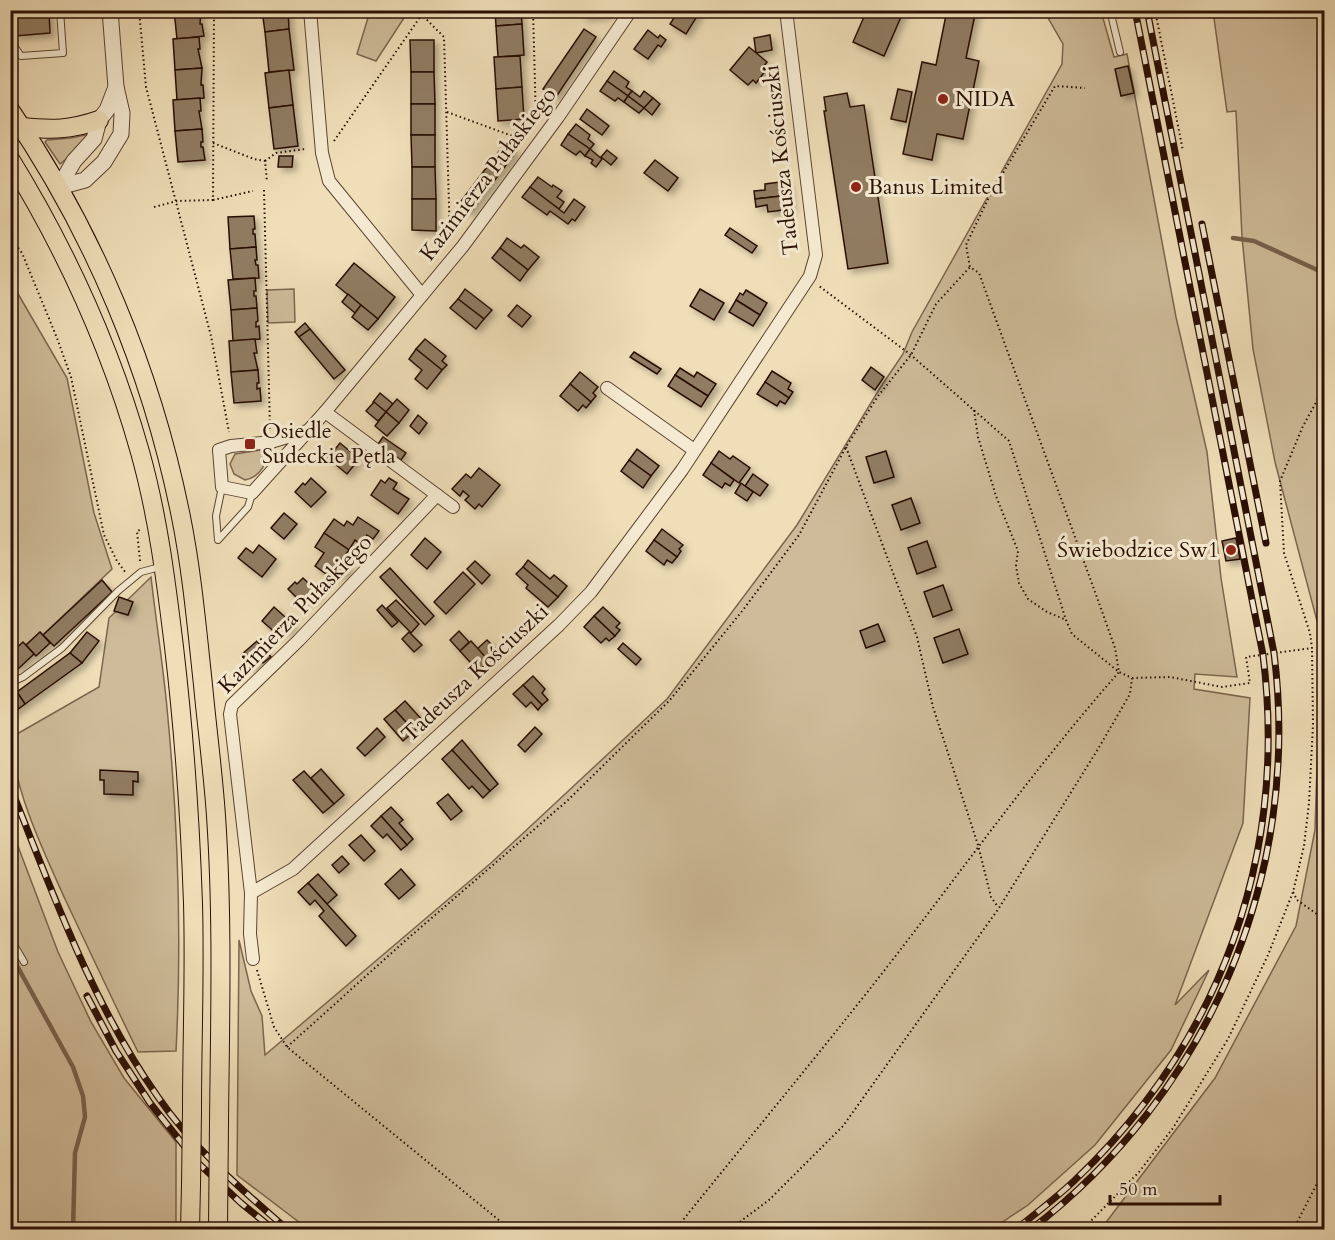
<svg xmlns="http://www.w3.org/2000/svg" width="1335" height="1240" viewBox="0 0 1335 1240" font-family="Cardo,serif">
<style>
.green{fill:#cebb99;stroke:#7c654e;stroke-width:1.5}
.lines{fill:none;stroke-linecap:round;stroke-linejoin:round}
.stream{stroke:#78614b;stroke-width:4.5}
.building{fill:#907b62;stroke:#2a0f04;stroke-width:1.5;filter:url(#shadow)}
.service-casing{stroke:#5b4331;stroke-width:8}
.minor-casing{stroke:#5b4331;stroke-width:14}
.tertiary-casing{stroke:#5b4331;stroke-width:17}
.primary-casing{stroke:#2a0f04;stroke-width:20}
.path{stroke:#2a0f04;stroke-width:2;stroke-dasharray:1.5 3;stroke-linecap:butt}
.service{stroke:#f5ead1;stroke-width:6}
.minor{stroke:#f5ead1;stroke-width:12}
.tertiary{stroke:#f5ead1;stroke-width:15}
.primary{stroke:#efdeb8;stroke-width:18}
.rail-casing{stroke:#2a0f04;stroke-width:7}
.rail{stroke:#f5ead1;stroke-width:4.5;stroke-dasharray:14;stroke-linecap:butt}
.primary-bridge-casing{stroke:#2a0f04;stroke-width:20;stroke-linecap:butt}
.primary-bridge{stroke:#efdeb8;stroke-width:18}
.poi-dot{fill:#8f2418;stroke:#f5ead1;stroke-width:2}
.labels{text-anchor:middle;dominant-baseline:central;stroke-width:6;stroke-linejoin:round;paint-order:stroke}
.poi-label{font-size:22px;fill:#2a0f04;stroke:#f5ead1;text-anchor:start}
.street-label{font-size:22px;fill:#2a0f04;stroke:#f5ead1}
</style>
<defs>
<filter id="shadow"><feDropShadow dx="4" dy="4" stdDeviation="3" flood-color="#0004"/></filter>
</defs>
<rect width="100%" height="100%" fill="#efdeb8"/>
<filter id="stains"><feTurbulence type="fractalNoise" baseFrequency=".00333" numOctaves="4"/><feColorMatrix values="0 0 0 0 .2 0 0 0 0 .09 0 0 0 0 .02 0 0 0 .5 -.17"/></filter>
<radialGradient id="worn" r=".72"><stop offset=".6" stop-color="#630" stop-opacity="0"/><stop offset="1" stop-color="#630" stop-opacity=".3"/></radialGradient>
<!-- green -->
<g class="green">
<path d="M370 11H382L404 18 376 61 357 54Z"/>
<path d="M1044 11H1101L1114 57 1127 54 1176 317 1207 452 1221 578 1237 677 1195 674 1194 689 1250 698 1243 823 1175 1005 1209 970 1171 1050 1095 1145 1028 1205 992 1229H308L237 1175 239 940 251 991 262 1016 265 1055 491 863 667 699 797 525 880 388 903 354 912 332 1062 64 1063 44Z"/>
<path d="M1213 11H1324V1229H1101L1215 1078 1296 926 1315 830 1321 636 1275 462 1253 349 1242 237 1236 111 1227 112Z"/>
<path d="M90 134 82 146 60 164 45 142 47 140 71 138Z"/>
<path d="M10 280 67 378 94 513 112 569 43 635 40 632 26 645 23 643 10 654Z"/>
<path d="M294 289 295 322 268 323 267 290Z"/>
<path d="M260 450C273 461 258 478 245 480L234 474 230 464 235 454Z"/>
<path d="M151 577C156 621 163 665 167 708 178 822 182 937 176 1051L138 1052C113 1001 89 950 65 899 42 848 16 794 10 738L99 687 109 618Z"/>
<path d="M10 825 58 952 91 1022 124 1078 176 1142V1229H11Z"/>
</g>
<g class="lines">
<!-- stream -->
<g class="stream">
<path d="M1233 238 1254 241 1324 273"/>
<path d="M10 953 73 1067 83 1096 85 1117 75 1153 73 1230"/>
</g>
</g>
<!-- building -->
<g class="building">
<path d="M10 10H44L45 14 49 13 50 33 15 36 14 24 10 25Z"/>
<path d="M174 10H201L200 24H202L204 36 177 39Z"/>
<path d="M262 10H288L289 29 265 32Z"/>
<path d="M495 10H521L522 24 496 26Z"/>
<path d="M583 10H608V15L583 17Z"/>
<path d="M679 10H695L699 13 686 34 670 24Z"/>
<path d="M867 10H904L884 56 853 42Z"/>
<path d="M947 10H976L966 58 979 61 963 139 937 134 932 160 903 154 922 62 936 65Z"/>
<path d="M522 24 524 55 498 57 496 26Z"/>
<path d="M289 29 294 70 269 72 265 32Z"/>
<path d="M584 29 596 37 556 97 543 89Z"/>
<path d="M648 30 658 38 660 35 666 40 661 47 658 45 648 59 634 49Z"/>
<path d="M770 35 772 50 756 53 754 38Z"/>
<path d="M199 37 200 49H198L202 68 175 70 173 39Z"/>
<path d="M410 40H434V72H411Z"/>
<path d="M749 47 767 62 763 67 766 70 756 83 753 80 748 85 730 70Z"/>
<path d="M520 56 522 87 496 89 494 57Z"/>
<path d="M1128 66 1134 93 1121 96 1115 69Z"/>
<path d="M202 68 201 85H203L204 98 177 100 175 70Z"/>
<path d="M289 70 293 105 269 108 265 73Z"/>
<path d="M614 71 629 82 626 87 632 91 628 96 607 81Z"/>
<path d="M411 72H434L435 104H411Z"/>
<path d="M607 81 628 96 624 102 618 98 615 101 600 91Z"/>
<path d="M522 87 524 119 498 121 496 89Z"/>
<path d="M898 89 912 92 906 122 891 119Z"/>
<path d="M632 91 640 97 644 91 653 98 644 108 628 96Z"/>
<path d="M847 93 850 107 864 105 888 263 848 269 824 111H826L824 97Z"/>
<path d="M628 96 644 108 639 113 624 102Z"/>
<path d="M200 98 201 111H199L202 129 175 131 173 100Z"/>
<path d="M653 98 660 104 652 115 644 108Z"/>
<rect x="411" y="104" width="24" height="31"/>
<path d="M293 105 298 146 274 149 269 108Z"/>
<path d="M587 109 609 126 602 135 580 119Z"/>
<path d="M576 124 590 135 588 139 594 144 590 149 568 134Z"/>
<path d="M202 129 203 142H201V147H203L205 160 178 162 175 131Z"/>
<path d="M568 134 590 149 585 156 580 151 576 155 561 145Z"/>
<path d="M411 135H435V167H412Z"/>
<path d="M505 143 516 152 470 213 459 204Z"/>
<path d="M590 149 602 159 596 167 591 163 593 160 585 156Z"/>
<path d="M607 150 617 158 611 165 601 157Z"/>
<path d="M279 156H293L292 167H278Z"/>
<path d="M655 160 678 178 668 191 644 173Z"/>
<path d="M412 167H435L436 199H412Z"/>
<path d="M538 177 552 187 553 185 562 191 557 197 564 202 559 209 530 187Z"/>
<path d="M788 181 790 195 755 199 754 191 765 190V184Z"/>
<path d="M530 187 564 213 574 199 585 207 575 221 572 219 568 224 550 211 547 215 522 197Z"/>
<path d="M790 195 791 209 768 212 767 205 756 207 755 199Z"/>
<path d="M412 199H436V231L412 230Z"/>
<path d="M254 216 255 229H253V234H255L256 247 230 249 228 217Z"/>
<path d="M730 228 757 246 752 253 725 235Z"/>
<path d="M507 238 521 248 524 245 539 257 528 270 500 248Z"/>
<path d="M256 247 257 260H255L256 265H258L259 278 233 279 230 249Z"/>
<path d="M500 248 528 270 520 281 492 258Z"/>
<path d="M354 263 395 297 378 319 336 285Z"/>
<path d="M255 278 256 291H254V296H256L257 308 231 310 228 280Z"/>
<path d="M465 289 492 310 484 319 458 299Z"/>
<path d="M700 289 724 303 714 320 690 306Z"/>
<path d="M746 290 767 303 760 315 736 300 740 293 743 295Z"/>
<path d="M348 294 361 305 355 313 342 302Z"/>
<path d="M458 299 484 319 476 329 450 308Z"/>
<path d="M736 300 760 315 753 326 729 312Z"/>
<path d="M361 305 378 319 368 330 352 317Z"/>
<path d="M517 305 531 316 522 327 508 316Z"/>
<path d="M257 308 258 321 256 322V327L259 326 260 339 233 341 231 310Z"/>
<path d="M305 323 310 329 299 337 295 332Z"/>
<path d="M310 329 345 370 334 379 299 337Z"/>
<path d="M255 339 257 353H254L258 370 231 372 229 341Z"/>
<path d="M425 339 446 356 442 361 447 365 442 370 416 349Z"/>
<path d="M416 349 442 370 427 389 415 379 422 370 409 359Z"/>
<path d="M634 352 661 369 657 374 630 357Z"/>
<path d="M871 367 884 377 875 390 862 380Z"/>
<path d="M680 368 694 377 697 372 716 384 708 396 675 375Z"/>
<path d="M258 370 259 383H257V389L260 388 261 401 234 403 231 372Z"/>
<path d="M772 371 791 383 788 389 793 392 789 398 765 382Z"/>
<path d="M580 372 598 387 593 393 596 396 591 402 570 384Z"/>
<path d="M675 375 708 396 701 407 668 386Z"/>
<path d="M765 382 789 398 785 404 780 401 777 406 757 394Z"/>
<path d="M570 384 591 402 586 408 583 405 578 411 560 396Z"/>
<path d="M380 393 393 404 386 412 373 402Z"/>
<path d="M397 399 409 410 399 423 386 412Z"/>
<path d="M374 402 386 412 378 421 366 411Z"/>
<path d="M386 412 399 423 387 436 375 426Z"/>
<path d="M418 415 427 423 419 434 410 426Z"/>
<path d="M383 437 406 453 401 460 378 444Z"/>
<path d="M340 443 359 459 347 474 328 458Z"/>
<path d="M637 449 659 466 651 476 629 460Z"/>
<path d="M719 451 730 459 733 456 750 468 739 483 711 463Z"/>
<path d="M886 451 894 477 874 483 866 457Z"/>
<path d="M629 460 651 476 643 488 621 471Z"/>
<path d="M711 463 734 480 730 486 725 483 722 488 703 475Z"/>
<path d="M479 468 500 485 482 507 479 504 475 509 465 500 469 496 463 491 460 496 452 489 466 474 471 478Z"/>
<path d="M753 474 768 485 760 496 745 486Z"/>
<path d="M311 478 326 492 311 507 295 492 303 483 305 485Z"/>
<path d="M389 478 397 483 393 489 409 499 398 514 371 495 381 480 385 483Z"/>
<path d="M741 483 753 492 747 501 735 493Z"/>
<path d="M911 498 920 523 901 530 892 505Z"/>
<path d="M284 513 297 524 284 539 271 528Z"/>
<path d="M358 517 379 531 373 539 367 535 361 545 355 540 349 550 324 533 334 519 344 526 347 521 353 525Z"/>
<path d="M662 529 683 545 679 549 681 551 677 557 654 540Z"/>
<path d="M324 533 349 550 341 560 350 566 344 576 338 572 333 579 315 566 324 553 315 547Z"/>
<path d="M425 538 441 552 427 569 411 555Z"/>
<path d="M1236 538 1240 559 1226 561 1222 541Z"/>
<path d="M654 540 677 557 672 563 667 560 664 565 646 551Z"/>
<path d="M927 541 936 567 917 574 908 548Z"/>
<path d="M259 545 276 559 262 577 238 558 246 548 253 553Z"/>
<path d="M528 560 550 579 554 575 567 586 558 597 523 567Z"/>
<path d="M475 561 490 575 482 584 467 569Z"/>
<path d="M523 567 558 597 548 607 526 588 528 585 516 574Z"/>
<path d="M390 568 434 616 425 625 380 577Z"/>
<path d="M463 572 475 584 446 614 434 602Z"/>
<path d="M303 578 319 593 313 600 310 597 303 604 288 589 295 582 297 584Z"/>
<path d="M102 580 112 592 54 646 43 635Z"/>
<path d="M943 585 952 610 933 617 924 592Z"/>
<path d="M119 597 133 602 128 615 114 611Z"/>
<path d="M396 600 419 624 411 633 387 608Z"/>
<path d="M382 605 398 622 392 627 377 610Z"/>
<path d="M274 607 294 625 288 632 284 628 278 635 262 621Z"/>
<path d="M603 607 620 623 616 627 620 630 615 636 594 616Z"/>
<path d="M594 616 615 636 609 641 606 638 601 643 584 627Z"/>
<path d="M878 624 885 641 866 648 860 631Z"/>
<path d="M959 629 968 654 943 663 934 638Z"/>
<path d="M459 631 469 642 460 651 450 640Z"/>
<path d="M40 632 50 643 36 656 26 645Z"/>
<path d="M87 632 99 641 82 663 70 653Z"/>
<path d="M409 632 422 645 414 652 402 639Z"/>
<path d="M487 640 499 652 489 661 477 649Z"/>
<path d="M257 641 271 657 263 663 261 660 252 668 241 655Z"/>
<path d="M471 641 489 661 478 671 460 651Z"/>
<path d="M23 642 34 654 18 669 10 662V654Z"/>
<path d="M623 643 641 659 636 665 618 649Z"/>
<path d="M70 653 82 663 25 704 17 692Z"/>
<path d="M533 676 545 689 542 693 548 700 542 705 523 685Z"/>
<path d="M523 685 542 705 538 710 531 702 526 707 513 694Z"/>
<path d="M17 692 25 704 10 715V698Z"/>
<path d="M405 701 424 722 414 731 395 710Z"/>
<path d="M395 710 414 731 403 741 384 719Z"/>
<path d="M535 727 542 734 525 752 518 745Z"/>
<path d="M377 728 385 737 365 756 357 748Z"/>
<path d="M462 740 498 784 490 791 452 750Z"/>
<path d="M452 750 490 791 483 798 472 786 469 789 442 759Z"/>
<path d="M321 769 344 795 334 804 311 778Z"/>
<path d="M100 770 138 772V782L133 781V795L104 794V780H100Z"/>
<path d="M304 771 334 804 323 813 293 780Z"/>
<path d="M448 794 462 811 451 820 437 803Z"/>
<path d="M391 807 403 820 399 823 413 839 407 845 381 816Z"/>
<path d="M381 816 407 845 401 850 387 834 383 838 371 826Z"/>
<path d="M361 835 375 851 364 861 349 845Z"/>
<path d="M342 856 349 864 339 873 332 865Z"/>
<path d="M401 869 415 885 399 899 385 884Z"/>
<path d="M318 874 337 895 327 904 308 883Z"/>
<path d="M308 883 356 936 346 946 319 916 324 911 315 900 310 905 298 892Z"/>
</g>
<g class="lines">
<!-- service casing -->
<g class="service-casing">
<g id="service">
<path d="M1110 10 1120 52"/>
<path d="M10 40 21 56 63 53 60 10"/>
<path d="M222 487 216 516 218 540 248 507 252 494"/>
<path d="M10 683 23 677 62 648 118 591 141 572 160 567"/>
<path d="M10 938 24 962"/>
</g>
</g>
<!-- minor casing -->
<g class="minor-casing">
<g id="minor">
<path d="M310 10 322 153 329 181 422 295"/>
<path d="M607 388 694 450"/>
<path d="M307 431 271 442 231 446 219 450 222 487 252 493 325 412 463 246 558 117 631 10"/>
<path d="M437 495 453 507"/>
<path d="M251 893 293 869 559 625 591 592 682 470 810 276 816 255 786 10"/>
<path d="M253 959 250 934 251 893 230 714 232 705 299 640 437 495 325 412"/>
</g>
</g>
<!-- tertiary casing -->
<g class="tertiary-casing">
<g id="tertiary">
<path d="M59 187 85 180 104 162 121 134 122 113 116 87 110 10"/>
<path d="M59 187 74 161 94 139 99 120 107 110 116 87"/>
</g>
</g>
<!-- primary casing -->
<g class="primary-casing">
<g id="primary">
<path d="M10 110C94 232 152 372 181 517 192 572 197 629 203 685 207 728 213 772 216 816 223 918 220 1021 219 1123"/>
<path d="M22 127C52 130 70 130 99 120"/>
<path d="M10 159C66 250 111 349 140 452 158 516 166 581 174 647 184 732 190 817 193 903 195 972 192 1041 192 1111"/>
<path d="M190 1230 191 1185"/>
</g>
</g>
<!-- path -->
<g class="path">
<path d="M139 10 146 87 211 336 229 432"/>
<path d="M412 10 422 15 444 37 450 239"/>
<path d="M533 10 536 122"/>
<path d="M1155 10 1183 151"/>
<path d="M447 112 526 141"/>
<path d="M334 141 425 10"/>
<path d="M213 143 254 159 265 161 267 182"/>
<path d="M265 161 276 153 305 149"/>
<path d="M264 190 270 429"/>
<path d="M213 200 253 191"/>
<path d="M154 207 177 201 213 200 214 10"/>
<path d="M10 237 22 253 57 338 71 377 104 535 117 561 126 573"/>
<path d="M974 410 978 437 996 496 1018 551 1016 566 1019 583 1028 599 1047 612 1064 619"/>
<path d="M846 447 917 637 933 707 978 845 991 897 998 907"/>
<path d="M140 561 137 531 140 530"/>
<path d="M1132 678 1170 677 1222 687 1250 683 1246 657 1312 648 1310 633 1284 553 1280 481 1303 426 1324 388"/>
<path d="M1293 892 1297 900 1324 919"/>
<path d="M257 970 274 1027 287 1047 511 1230"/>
<path d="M287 1047 405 941 567 801 669 701 743 610 799 535 846 447 878 396 911 355 936 304 970 267"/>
<path d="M675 1230C755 1130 837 1033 914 932 981 844 1046 755 1119 672L1115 648 1099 603 979 273 970 267 966 245 991 193 1055 86 1085 88"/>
<path d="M729 1230 769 1200 843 1126 999 908 1098 749 1130 694 1132 678 1119 672 1072 634 1066 620 1009 441 911 355 819 286"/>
<path d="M1082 1230 1139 1172 1173 1128 1228 1039 1268 955 1293 892 1304 846 1309 803 1313 725 1312 648"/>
<path d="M1293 1230 1324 1170"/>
</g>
<!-- service -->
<use href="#service" class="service"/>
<!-- minor -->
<use href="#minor" class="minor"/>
<!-- tertiary -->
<use href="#tertiary" class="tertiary"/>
<!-- primary -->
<use href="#primary" class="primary"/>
<!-- rail casing -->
<g class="rail-casing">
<g id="rail">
<path d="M1202 224 1266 543"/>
<path d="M10 786C53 893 91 1002 158 1097 193 1148 241 1189 288 1230"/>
<path d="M87 996 116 1051 150 1103 197 1162 241 1203 274 1230"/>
<path d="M1015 1230C1035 1214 1056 1198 1074 1181 1221 1042 1288 855 1263 655L1135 10"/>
<path d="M1030 1230C1208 1094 1302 876 1274 653L1147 10"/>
</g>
</g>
<!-- rail -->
<use href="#rail" class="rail"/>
<!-- primary-bridge casing -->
<g class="primary-bridge-casing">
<g id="primary-bridge">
<path d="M191 1185 192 1111"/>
<path d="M218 1229 219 1123"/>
</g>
</g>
<!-- primary-bridge -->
<use href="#primary-bridge" class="primary-bridge"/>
</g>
<!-- markers -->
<g class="poi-dot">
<circle cx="943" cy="99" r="6"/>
<circle cx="856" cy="187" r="6"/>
<rect x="244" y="438" width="12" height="12" rx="3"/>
<circle cx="1231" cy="550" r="6"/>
</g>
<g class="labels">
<!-- poi labels -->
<g class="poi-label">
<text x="955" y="99">NIDA</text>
<text x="868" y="187">Banus Limited</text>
<text x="262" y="431">Osiedle<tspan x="262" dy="25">Sudeckie Pętla</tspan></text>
<text x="1219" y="550" text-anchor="end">Świebodzice Sw1</text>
</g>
<!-- street labels -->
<g class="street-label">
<text transform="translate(781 160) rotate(-96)">Tadeusza Kościuszki</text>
<text transform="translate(488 174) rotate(-53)">Kazimierza Pułaskiego</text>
<text transform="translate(295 614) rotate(-46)">Kazimierza Pułaskiego</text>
<text transform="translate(475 673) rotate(-43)">Tadeusza Kościuszki</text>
</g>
</g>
<!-- margin -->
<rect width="1335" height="1240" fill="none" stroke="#efdeb8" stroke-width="36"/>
<rect x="12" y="12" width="1311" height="1216" fill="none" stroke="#2a0f04" stroke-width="3"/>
<rect x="18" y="18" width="1299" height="1204" fill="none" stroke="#2a0f04" stroke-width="1.5"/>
<!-- scale -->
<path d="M1110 1195v9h110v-9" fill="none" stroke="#2a0f04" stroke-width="3"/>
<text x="1119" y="1195" font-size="18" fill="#2a0f04" stroke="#f5ead1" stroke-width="4.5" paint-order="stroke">50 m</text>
<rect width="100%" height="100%" filter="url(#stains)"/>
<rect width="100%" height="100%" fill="url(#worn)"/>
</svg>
